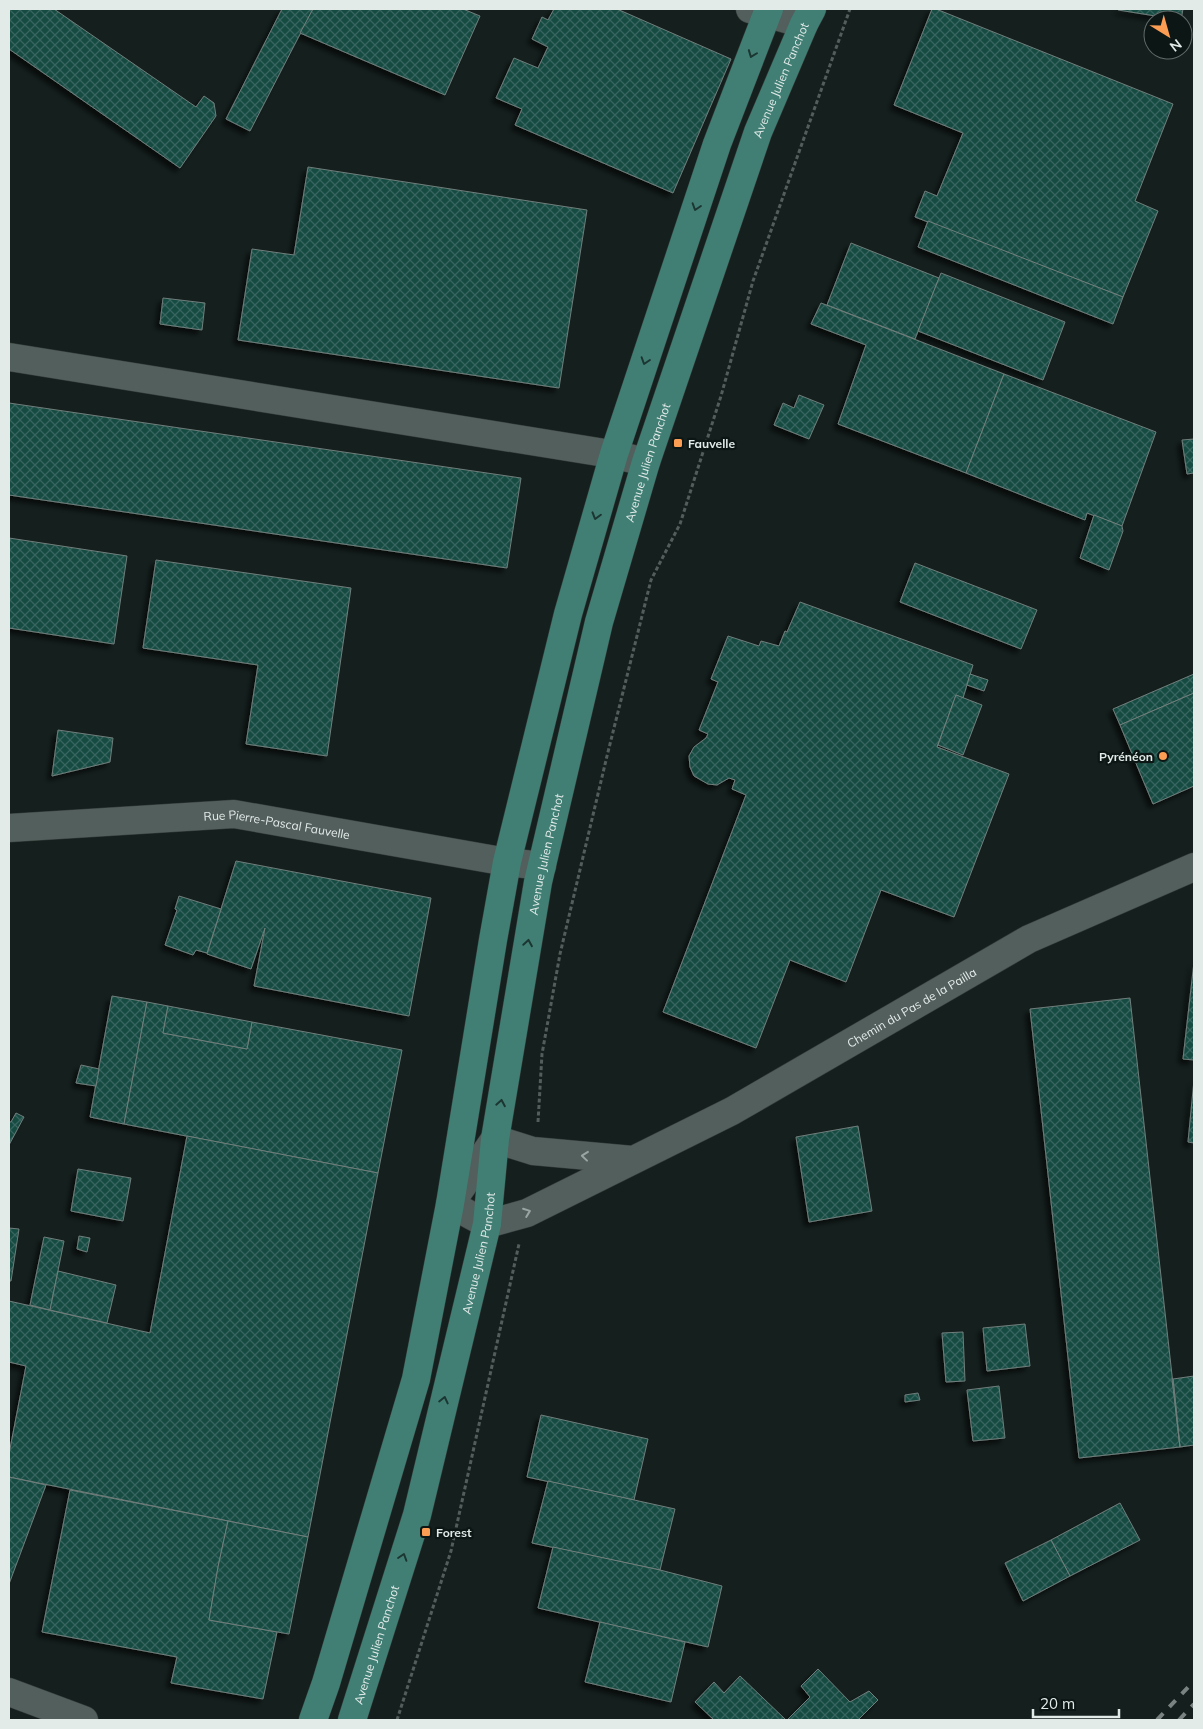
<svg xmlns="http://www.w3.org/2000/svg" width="1203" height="1729" viewBox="0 0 1203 1729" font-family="Mulish,sans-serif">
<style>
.building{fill:url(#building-cross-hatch);stroke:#707e7b;filter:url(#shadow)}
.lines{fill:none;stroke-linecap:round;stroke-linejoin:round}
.minor-casing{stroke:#343c3a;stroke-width:29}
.major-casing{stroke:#343c3a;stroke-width:29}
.path{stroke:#535d5b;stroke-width:3;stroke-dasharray:4 2.5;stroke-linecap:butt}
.minor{stroke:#525f5c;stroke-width:28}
.major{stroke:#417f75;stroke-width:28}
.rail{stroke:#7a8381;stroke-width:4;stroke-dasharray:9 9;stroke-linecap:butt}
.oneway{stroke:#1c3632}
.oneway2{stroke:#9aa5a2}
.poi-dot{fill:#fc9d54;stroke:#0c1715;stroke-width:2}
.labels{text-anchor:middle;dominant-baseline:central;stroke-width:4.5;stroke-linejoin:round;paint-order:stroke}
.street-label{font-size:12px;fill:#e3ebe9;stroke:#0c1715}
.poi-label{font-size:12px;font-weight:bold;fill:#e3ebe9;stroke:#0c1715;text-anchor:start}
</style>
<defs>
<pattern id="building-cross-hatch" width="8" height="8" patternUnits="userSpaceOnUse" patternTransform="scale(1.25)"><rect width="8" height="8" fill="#164b43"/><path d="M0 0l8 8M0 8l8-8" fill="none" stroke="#38655e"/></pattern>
<filter id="shadow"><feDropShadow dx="-4.5" dy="4.5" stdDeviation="2.5" flood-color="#0009"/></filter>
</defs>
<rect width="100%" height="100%" fill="#15201e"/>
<!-- building -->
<g class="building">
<path d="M9 9H54L196 107 204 96 214 103 216 116 180 168 9 49Z"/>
<path d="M282 9H313L250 131 226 119Z"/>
<path d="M313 9H463L480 16 445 95 300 33Z"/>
<path d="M554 9H617L731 59 673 193 515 125 522 109 496 98 514 58 538 68 548 47 532 39 542 17 548 20Z"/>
<path d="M932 9H936L1173 104 1135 201 1158 211 1123 297 915 217 925 191 937 196 963 133 894 105Z"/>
<path d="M1119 9H1183L1181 20 1118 10Z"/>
<path d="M308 167 587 210 559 388 238 340 252 249 294 255Z"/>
<path d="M928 221 1123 297 1113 324 918 247Z"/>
<path d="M851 243 939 278 915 339 827 305Z"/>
<path d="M941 273 1065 322 1043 380 918 331Z"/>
<path d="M163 298 205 303 202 330 160 324Z"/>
<path d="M821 303 1004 374 966 473 838 424 866 345 811 324Z"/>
<path d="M1004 374 1156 432 1122 526 1087 513 1085 520 966 473Z"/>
<path d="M799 395 824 405 809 439 774 425 783 403 794 408Z"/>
<path d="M9 403 521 478 507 568 9 495Z"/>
<path d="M1194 439V473L1187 474 1182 440Z"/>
<path d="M1094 515 1122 526 1123 531 1109 570 1080 558Z"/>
<path d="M9 538 127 556 114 644 9 628Z"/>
<path d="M156 560 351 588 327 756 246 744 258 665 143 648Z"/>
<path d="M915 563 1037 610 1021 649 900 602Z"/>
<path d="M800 602 973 665 963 698 956 695 937 747 1009 774 954 917 881 890 846 982 790 960 756 1048 663 1012 746 795 732 789 735 780 729 778 717 785 708 784 694 776 690 767 689 756 694 747 706 738 708 734 699 730 718 682 711 679 728 636 759 646 761 641 779 646 785 631 787 632Z"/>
<path d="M970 674 988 680 984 691 967 685Z"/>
<path d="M1194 674V693L1120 725 1113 709Z"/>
<path d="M1194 693V786L1153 804 1120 725Z"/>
<path d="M956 695 982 705 963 755 938 745Z"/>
<path d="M58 730 113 738 110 762 52 776Z"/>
<path d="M236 861 431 898 409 1016 254 986 265 928 251 969 207 954Z"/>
<path d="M179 896 221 909 207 953 196 950 193 955 165 945 177 910 175 909Z"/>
<path d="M1194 962V1060L1183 1059Z"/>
<path d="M112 996 147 1002 124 1124 90 1117Z"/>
<path d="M1130 998 1180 1447 1079 1458 1030 1009Z"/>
<path d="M147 1002 168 1006 163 1033 247 1049 252 1022 402 1050 378 1173 124 1124Z"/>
<path d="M168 1006 252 1022 247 1049 163 1033Z"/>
<path d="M81 1065 99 1069 96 1086 76 1083Z"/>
<path d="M1194 1080V1143L1188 1142Z"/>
<path d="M16 1113 24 1117 9 1145V1122H11Z"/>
<path d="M858 1126 872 1211 809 1222 796 1137Z"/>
<path d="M187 1136 378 1173 308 1537 9 1477V1454L26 1366 9 1362V1301L150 1333Z"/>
<path d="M78 1169 131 1178 123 1221 71 1211Z"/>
<path d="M9 1228 19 1229 11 1281H9Z"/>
<path d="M79 1236 90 1238 87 1252 77 1249Z"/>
<path d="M44 1237 64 1241 50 1310 30 1305Z"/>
<path d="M58 1271 116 1285 107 1323 50 1310Z"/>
<path d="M1025 1324 1030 1366 987 1371 983 1328Z"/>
<path d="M963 1332 965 1381 946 1382 942 1333Z"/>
<path d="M1194 1376V1445L1180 1447 1173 1379Z"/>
<path d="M1172 1379H1173L1180 1447Z"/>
<path d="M999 1386 1005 1438 973 1441 967 1390Z"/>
<path d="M918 1393 920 1400 905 1402V1395Z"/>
<path d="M541 1415 648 1439 634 1500 527 1477Z"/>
<path d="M9 1477 46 1485 9 1584Z"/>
<path d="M548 1481 675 1509 660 1570 532 1543Z"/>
<path d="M70 1490 228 1521 218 1567 209 1620 277 1632 263 1699 171 1683 177 1657 42 1632Z"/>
<path d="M1120 1503 1140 1540 1070 1576 1051 1540Z"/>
<path d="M228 1521 308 1537 289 1634 209 1620 218 1567Z"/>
<path d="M1051 1540 1070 1576 1023 1601 1005 1563Z"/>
<path d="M553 1547 660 1570 722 1586 708 1647 538 1608Z"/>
<path d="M600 1622 685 1642 671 1702 585 1682Z"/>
<path d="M818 1669 850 1702 869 1691 878 1700 858 1720H787L810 1697 801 1686Z"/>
<path d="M740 1676 786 1720H714L695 1702 714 1682 724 1693Z"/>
</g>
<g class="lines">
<!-- minor casing -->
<g class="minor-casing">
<g id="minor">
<path d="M750 9 804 24"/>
<path d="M9 357 611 454 646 462"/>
<path id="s1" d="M9 828 234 814 507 862 542 866"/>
<path id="s2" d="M633 1160 533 1151 495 1139 450 1204 487 1224 527 1213 732 1111 1029 939 1194 867"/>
<path d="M9 1692 84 1720"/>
</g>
</g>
<!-- major casing -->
<g class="major-casing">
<g id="major">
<path d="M313 1720 326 1683 416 1379 450 1204 493 940 507 862 568 614 614 454 717 144 769 9"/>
<path id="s3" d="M352 1720 417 1515 487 1224 495 1139 538 882 599 622 646 462 758 132 804 24 812 9"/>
</g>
</g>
<!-- path -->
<g class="path">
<path d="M538 1122 542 1054 560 954 607 756 651 580 680 524 721 396 753 281 850 9"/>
<path d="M397 1720 451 1551 519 1244"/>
</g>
<!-- minor -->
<use href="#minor" class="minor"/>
<!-- major -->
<use href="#major" class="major"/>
<!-- rail -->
<g class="rail">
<path d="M1157 1720 1194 1681"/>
<path d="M1179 1720 1194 1704"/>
</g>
</g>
<!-- one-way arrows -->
<defs><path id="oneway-chevron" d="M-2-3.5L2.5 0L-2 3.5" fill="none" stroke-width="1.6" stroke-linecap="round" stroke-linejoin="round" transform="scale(1.25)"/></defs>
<g class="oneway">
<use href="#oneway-chevron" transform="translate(752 54) rotate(111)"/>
<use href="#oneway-chevron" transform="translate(696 207) rotate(108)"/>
<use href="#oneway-chevron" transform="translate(645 361) rotate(108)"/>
<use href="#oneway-chevron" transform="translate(596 516) rotate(106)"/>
<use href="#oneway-chevron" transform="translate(528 943) rotate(-81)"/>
<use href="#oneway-chevron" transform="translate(501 1103) rotate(-80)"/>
<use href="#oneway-chevron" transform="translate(444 1400) rotate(-77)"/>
<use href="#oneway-chevron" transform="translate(403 1557) rotate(-72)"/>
</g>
<g class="oneway2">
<use href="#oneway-chevron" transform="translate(585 1156) rotate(-174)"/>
<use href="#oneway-chevron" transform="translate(527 1212) rotate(-21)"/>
</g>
<!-- markers -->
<g class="poi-dot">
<rect x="673" y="438" width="10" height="10" rx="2.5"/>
<circle cx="1163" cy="756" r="5"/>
<rect x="421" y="1527" width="10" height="10" rx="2.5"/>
</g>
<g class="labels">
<!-- street labels -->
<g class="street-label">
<text stroke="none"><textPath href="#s3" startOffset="1699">Avenue Julien Panchot</textPath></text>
<text stroke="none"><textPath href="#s3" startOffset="1294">Avenue Julien Panchot</textPath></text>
<text stroke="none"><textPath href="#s1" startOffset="269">Rue Pierre-Pascal Fauvelle</textPath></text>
<text stroke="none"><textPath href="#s3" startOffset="889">Avenue Julien Panchot</textPath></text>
<text stroke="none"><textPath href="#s2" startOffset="739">Chemin du Pas de la Pailla</textPath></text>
<text stroke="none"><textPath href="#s3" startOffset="484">Avenue Julien Panchot</textPath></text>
<text stroke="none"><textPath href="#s3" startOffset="79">Avenue Julien Panchot</textPath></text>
</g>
<!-- poi labels -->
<g class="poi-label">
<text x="688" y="443">Fauvelle</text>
<text x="1153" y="756" text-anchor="end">Pyrénéon</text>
<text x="436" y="1532">Forest</text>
</g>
</g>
<!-- border -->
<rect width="1203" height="1729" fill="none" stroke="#e3ebe9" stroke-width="20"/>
<!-- north arrow -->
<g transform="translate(1168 35) rotate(143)"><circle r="24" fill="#0c1715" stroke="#626c6a"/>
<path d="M0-4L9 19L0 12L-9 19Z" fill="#fc9d54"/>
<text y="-8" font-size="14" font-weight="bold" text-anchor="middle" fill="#e3ebe9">N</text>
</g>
<!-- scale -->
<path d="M1033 1709v8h86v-8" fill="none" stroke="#e3ebe9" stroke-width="2.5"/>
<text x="1040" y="1709" font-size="15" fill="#e3ebe9" stroke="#0c1715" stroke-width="4" paint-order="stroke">20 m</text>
</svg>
